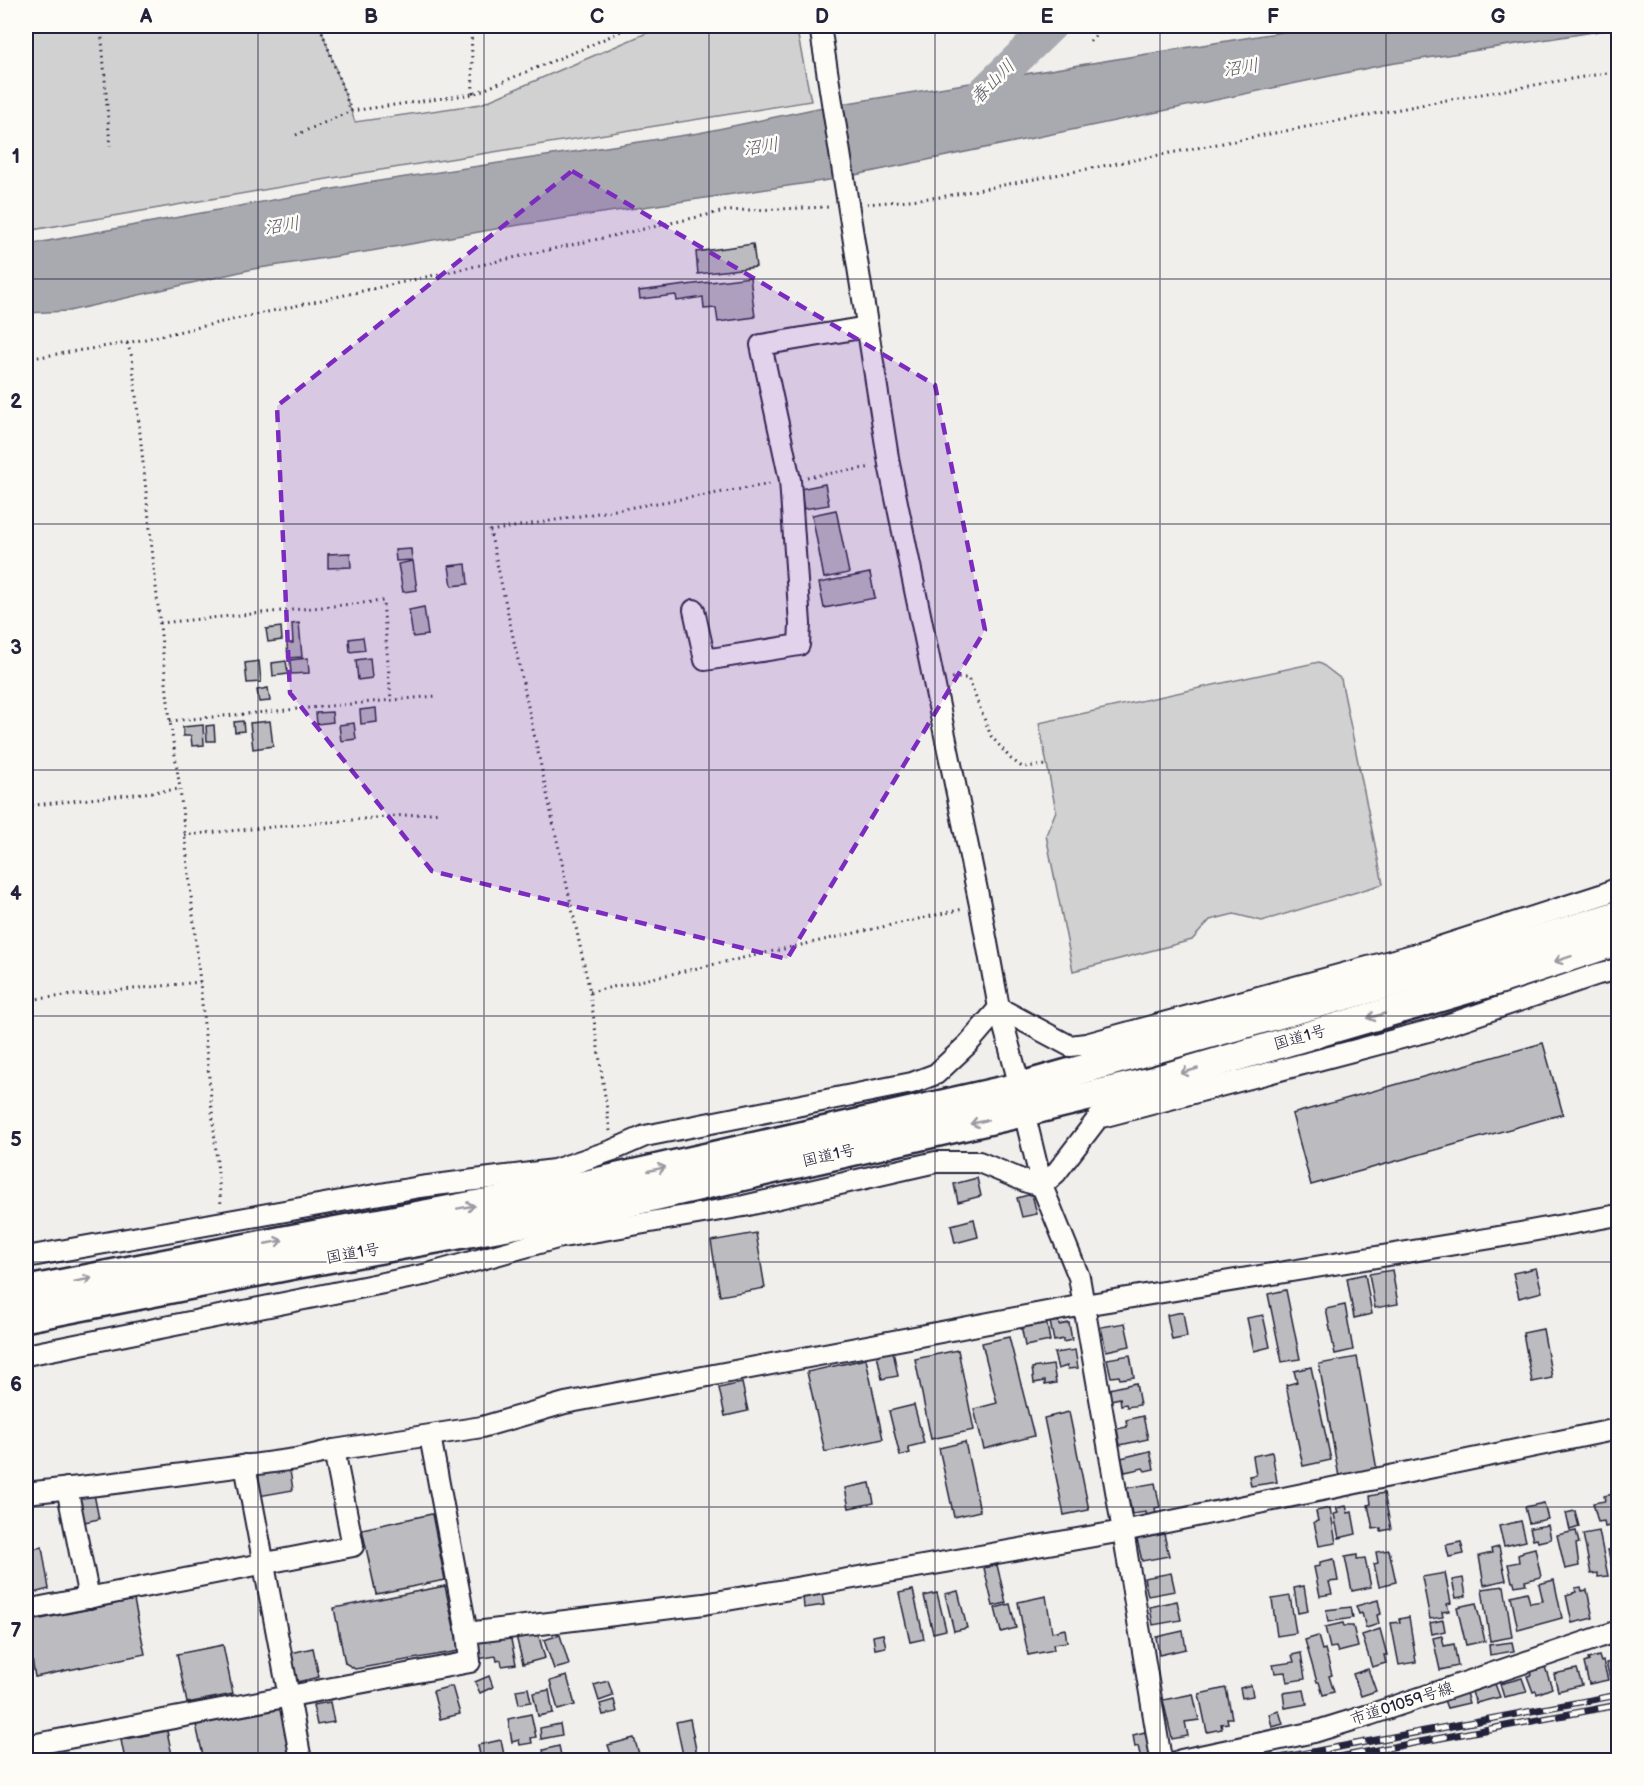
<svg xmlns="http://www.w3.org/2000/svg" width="1644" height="1786" viewBox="0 0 1644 1786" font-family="'Balsamiq Sans','Klee One',sans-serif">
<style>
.green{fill:#d2d1d1;stroke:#7a7a86;stroke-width:1.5}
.water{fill:#a9a9b0;stroke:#737381;stroke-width:1.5}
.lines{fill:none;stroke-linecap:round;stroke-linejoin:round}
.river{stroke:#a9a9b0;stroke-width:32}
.building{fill:#bcbcc0;stroke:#22223b;stroke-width:1.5}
.minor-casing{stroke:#22223b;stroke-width:24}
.highway-casing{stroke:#22223b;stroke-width:33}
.path{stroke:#22223b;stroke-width:3;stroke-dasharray:1.5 4.5;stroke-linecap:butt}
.minor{stroke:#fdfcf7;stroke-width:20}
.highway{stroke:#fdfcf7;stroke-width:28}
.rail-casing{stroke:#22223b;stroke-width:7}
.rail{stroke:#fdfcf7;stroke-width:4.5;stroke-dasharray:14;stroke-linecap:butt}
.oneway{stroke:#9a9aa2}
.marked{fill:#7b2cbf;fill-opacity:0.2;stroke:#7b2cbf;stroke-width:4.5;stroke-dasharray:12 8;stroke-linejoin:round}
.grid{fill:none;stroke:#22223b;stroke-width:1.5;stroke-opacity:0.55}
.labels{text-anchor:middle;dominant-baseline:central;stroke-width:5;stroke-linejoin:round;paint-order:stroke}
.street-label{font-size:16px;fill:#22223b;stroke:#fdfcf7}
.water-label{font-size:18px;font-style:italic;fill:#58586a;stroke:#fdfcf7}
.neatline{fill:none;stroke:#22223b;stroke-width:2}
.grid-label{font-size:20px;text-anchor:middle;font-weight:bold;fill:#22223b}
</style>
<rect width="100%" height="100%" fill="#f0efec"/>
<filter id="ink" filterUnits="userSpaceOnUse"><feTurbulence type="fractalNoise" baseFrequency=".0167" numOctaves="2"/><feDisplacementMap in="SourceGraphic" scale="12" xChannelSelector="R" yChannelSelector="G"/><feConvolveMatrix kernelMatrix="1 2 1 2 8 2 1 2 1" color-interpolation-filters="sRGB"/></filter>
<g filter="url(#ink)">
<!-- green -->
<g class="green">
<path d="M26 26H320L355 122 481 104 663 26H796L811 101 362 173 26 231Z"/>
<path d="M1319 662 1341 679 1383 884 1262 921 1234 914 1210 920 1192 940 1073 971 1046 835 1056 811 1039 723Z"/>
</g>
<!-- water -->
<path class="water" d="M1319 26H1618V28L1383 65 836 179 519 225 371 251 253 269 69 311 26 313V245L366 183 699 133 823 107Z"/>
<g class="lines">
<!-- river -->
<path class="river" d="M968 107 1051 26"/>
</g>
<!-- building -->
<g class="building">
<path d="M753 244 756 267 698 274 696 252Z"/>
<path d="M750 277 755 317 718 322 716 308 704 309 703 297 677 301 676 295 640 299 639 291Z"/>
<path d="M825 484 829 505 804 509 800 489Z"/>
<path d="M836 510 849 573 824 578 812 515Z"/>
<path d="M411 549 412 560 396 561 395 550Z"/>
<path d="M350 553 351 567 328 568V554Z"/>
<path d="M413 561 417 590 403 592 398 564Z"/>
<path d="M466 564 468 584 452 586 449 566Z"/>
<path d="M870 573 875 598 824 608 819 583Z"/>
<path d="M424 607 428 635 413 637 409 610Z"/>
<path d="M299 623 302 657 288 658 287 643H293L292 624Z"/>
<path d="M281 627 282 640 268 642 266 629Z"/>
<path d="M363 637 365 650 350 652 349 639Z"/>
<path d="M308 658 309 673 291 674 290 660Z"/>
<path d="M370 658 372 678 358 680 356 660Z"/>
<path d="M259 661 261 682 247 683 245 663Z"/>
<path d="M286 661 288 674 273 676 272 663Z"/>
<path d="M268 688 270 701 259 702 257 690Z"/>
<path d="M376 708 377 722 361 724 360 710Z"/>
<path d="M332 712 333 722 317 724 316 713Z"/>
<path d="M243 721 244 731 235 732 234 722Z"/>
<path d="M270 721 273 746 253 749 250 723Z"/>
<path d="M354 723 356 739 341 741 339 725Z"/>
<path d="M203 725 204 745 192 746 191 736H183V727Z"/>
<path d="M214 725 215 741H207L206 726Z"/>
<path d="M1543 1043 1563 1114 1311 1185 1292 1114Z"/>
<path d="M977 1178 981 1196 958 1202 954 1184Z"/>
<path d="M1032 1194 1037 1214 1022 1217 1017 1198Z"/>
<path d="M974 1219 978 1237 955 1243 951 1225Z"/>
<path d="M756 1233 765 1288 720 1296 711 1241Z"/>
<path d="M1536 1268 1542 1292 1519 1298 1513 1273Z"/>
<path d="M1392 1270 1398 1304 1375 1308 1369 1274Z"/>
<path d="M1365 1274 1372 1314 1354 1318 1347 1278Z"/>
<path d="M1286 1290 1300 1359 1282 1362 1268 1294Z"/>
<path d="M1345 1305 1353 1350 1335 1354 1326 1309Z"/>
<path d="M1183 1312 1187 1337 1172 1340 1167 1315Z"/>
<path d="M1263 1315 1270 1347 1254 1351 1247 1318Z"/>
<path d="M1046 1320 1050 1341 1025 1346 1021 1325Z"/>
<path d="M1058 1320 1059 1325 1069 1323 1072 1340 1063 1342V1339L1054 1341 1050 1322Z"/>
<path d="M1125 1323 1130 1346 1106 1351 1101 1327Z"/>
<path d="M1543 1329 1552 1378 1532 1382 1523 1333Z"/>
<path d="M1009 1337 1034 1436 984 1449 974 1409 997 1403 982 1343Z"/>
<path d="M958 1350 974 1430 931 1439 915 1359Z"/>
<path d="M1075 1350 1078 1368 1068 1369 1067 1366 1058 1369 1054 1353Z"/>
<path d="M893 1351 898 1376 882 1379 877 1354Z"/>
<path d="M1130 1355 1134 1377 1120 1379 1119 1376 1111 1377 1107 1359Z"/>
<path d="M1357 1357 1377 1470 1339 1477 1319 1364Z"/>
<path d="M866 1359 883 1439 825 1452 807 1372Z"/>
<path d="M1053 1365 1056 1383 1045 1385V1381L1034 1383 1032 1368Z"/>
<path d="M1311 1367 1331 1460 1303 1466 1286 1385 1297 1382 1294 1371Z"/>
<path d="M742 1383 748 1411 725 1416 719 1388Z"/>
<path d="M1136 1383 1140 1405 1127 1407 1126 1404 1121 1405 1120 1398 1111 1400 1109 1389Z"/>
<path d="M914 1405 924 1443 908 1447 910 1453 900 1456 889 1411Z"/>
<path d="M1069 1412 1089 1510 1064 1515 1044 1418Z"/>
<path d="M1143 1416 1148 1439 1120 1445 1117 1429 1127 1427 1126 1420Z"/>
<path d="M965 1442 980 1511 954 1517 939 1448Z"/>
<path d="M1150 1451 1154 1469 1145 1471 1143 1468 1125 1472 1121 1458Z"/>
<path d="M1272 1452 1277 1482 1251 1486 1249 1476 1256 1475 1253 1456Z"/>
<path d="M289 1464 293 1490 259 1496 256 1475 265 1473 264 1468Z"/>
<path d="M870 1483 874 1503 849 1508 845 1488Z"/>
<path d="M1155 1483 1160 1507 1155 1508 1156 1514 1147 1516 1146 1512 1132 1514 1127 1488Z"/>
<path d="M1384 1493 1391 1529 1381 1531V1528L1373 1529 1368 1505 1371 1504 1370 1496Z"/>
<path d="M94 1494 99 1519 84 1522 79 1497Z"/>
<path d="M1612 1494 1613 1500 1618 1498V1524L1605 1527 1604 1521 1598 1522 1593 1503 1605 1501 1604 1496Z"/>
<path d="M1544 1503 1548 1519 1529 1523 1525 1507Z"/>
<path d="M1346 1506 1348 1513 1352 1512 1356 1534 1339 1538 1334 1514 1338 1513 1336 1508Z"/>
<path d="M1330 1508 1336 1543 1319 1546 1314 1522 1318 1521 1316 1511Z"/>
<path d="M1575 1511 1579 1527 1570 1530 1566 1513Z"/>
<path d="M432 1514 445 1580 376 1594 362 1529Z"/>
<path d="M1521 1521 1526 1541 1504 1546 1499 1526Z"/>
<path d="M1548 1525 1551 1539 1538 1542 1537 1539 1533 1540 1530 1528Z"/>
<path d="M1576 1531 1579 1543 1576 1544 1579 1566 1565 1569 1557 1535Z"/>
<path d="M1599 1531 1608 1576 1598 1577V1573L1591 1574 1583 1534Z"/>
<path d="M1164 1534 1169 1556 1142 1561 1137 1539Z"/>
<path d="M1461 1542 1464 1554 1449 1557 1446 1545Z"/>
<path d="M42 1547 49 1589 26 1595V1550Z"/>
<path d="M1499 1547 1506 1580 1484 1585 1479 1556 1492 1553 1491 1549Z"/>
<path d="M1535 1548 1541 1577 1525 1581 1526 1584 1515 1586 1514 1582H1512L1508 1564 1519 1562 1518 1555 1523 1553V1551Z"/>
<path d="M1616 1549 1617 1553 1618 1552 1617 1591 1608 1550Z"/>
<path d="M1389 1550 1396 1582 1379 1586 1374 1564 1378 1563 1376 1552Z"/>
<path d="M1357 1555V1559L1365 1558 1371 1587 1352 1591 1345 1557Z"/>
<path d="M1334 1559 1338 1581 1329 1582 1332 1594 1320 1596 1314 1567 1320 1566V1562Z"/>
<path d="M997 1565 1006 1603 993 1606 984 1568Z"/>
<path d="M1171 1573 1175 1591 1148 1596 1144 1578Z"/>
<path d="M1445 1573 1451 1603 1447 1604 1449 1611 1442 1612 1443 1617 1430 1619 1422 1577Z"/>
<path d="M1463 1578 1466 1596 1456 1598 1452 1580Z"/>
<path d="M1554 1580 1562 1618 1518 1630 1511 1596 1527 1592 1530 1603 1543 1601 1539 1584Z"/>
<path d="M445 1586 459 1651 355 1669 345 1663 334 1608Z"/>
<path d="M1304 1586 1308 1611 1298 1613 1294 1588Z"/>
<path d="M1504 1586 1512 1637 1490 1641 1482 1589Z"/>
<path d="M1581 1587 1582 1591 1587 1590 1593 1618 1572 1623 1566 1595 1576 1592 1575 1588Z"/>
<path d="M913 1590 924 1639 910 1642 899 1593Z"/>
<path d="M958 1591 967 1628 954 1631 945 1594Z"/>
<path d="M822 1593 824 1605 804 1608 803 1596Z"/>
<path d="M937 1593 946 1630 933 1633 924 1596Z"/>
<path d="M1046 1596 1052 1632 1065 1629 1067 1642 1053 1644 1054 1650 1028 1655 1018 1602Z"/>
<path d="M1290 1596 1296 1633 1277 1636 1272 1599Z"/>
<path d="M134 1600 145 1654 35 1677 26 1622Z"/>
<path d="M1378 1600 1381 1614 1377 1615 1379 1624 1366 1628 1362 1613 1359 1614 1356 1606Z"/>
<path d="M1177 1601 1181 1620 1153 1625 1150 1607Z"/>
<path d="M1476 1603 1485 1641 1466 1645 1457 1607Z"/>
<path d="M1010 1604 1016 1628 1001 1632 995 1608Z"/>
<path d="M1351 1607 1353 1618 1328 1622 1326 1610Z"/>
<path d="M1409 1617 1416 1662 1399 1665 1391 1623 1400 1622 1399 1619Z"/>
<path d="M1443 1620 1445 1631 1432 1634 1430 1623Z"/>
<path d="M1343 1623 1344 1626H1353L1358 1647 1338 1652 1336 1647 1330 1648 1325 1627Z"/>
<path d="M1380 1629 1387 1655H1384L1386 1663 1372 1667 1362 1635Z"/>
<path d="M509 1630 516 1664 502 1666 501 1660 497 1661 496 1656 477 1659 473 1637Z"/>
<path d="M537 1630 545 1658 523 1664 516 1636Z"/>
<path d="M1183 1631 1186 1649 1159 1655 1156 1637Z"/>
<path d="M883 1634 886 1647 875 1649 873 1636Z"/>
<path d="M560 1635 569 1665 554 1669 544 1640Z"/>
<path d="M1318 1636 1322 1650 1325 1649 1332 1675 1329 1676 1334 1692 1323 1695 1319 1682H1317L1305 1640Z"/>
<path d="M1442 1636 1444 1646 1454 1644 1458 1666 1440 1670 1433 1638Z"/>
<path d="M1512 1642 1514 1651 1490 1655 1489 1645Z"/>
<path d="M223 1645 233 1694 187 1703 177 1654Z"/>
<path d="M313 1648 319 1677 297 1682 291 1653Z"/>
<path d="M1301 1653 1305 1679 1287 1682 1285 1672 1275 1673 1273 1665 1294 1662 1292 1655Z"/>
<path d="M1599 1656 1601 1662 1603 1661 1608 1680 1589 1684 1584 1663 1589 1661 1588 1659Z"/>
<path d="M1618 1660V1676L1610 1678 1606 1663Z"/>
<path d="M1545 1667 1552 1688 1537 1694 1536 1691 1533 1692 1527 1676 1532 1675 1531 1672Z"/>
<path d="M1368 1669 1376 1691 1361 1696 1353 1674Z"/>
<path d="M1577 1669 1582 1685 1558 1691 1554 1674Z"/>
<path d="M489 1676 493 1687 480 1693 475 1682Z"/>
<path d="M567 1676 575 1705 558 1710 550 1681Z"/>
<path d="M1522 1678 1527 1692 1504 1697 1500 1684Z"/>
<path d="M608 1681 613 1696 599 1701 594 1685Z"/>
<path d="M1495 1684 1500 1697 1476 1703 1472 1692Z"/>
<path d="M1251 1685 1253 1696 1242 1698 1240 1688Z"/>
<path d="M452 1686 460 1714 440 1719 433 1691Z"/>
<path d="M528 1688 531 1702 519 1704 516 1690Z"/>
<path d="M1226 1688 1232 1718H1227L1228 1723 1221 1724 1222 1729 1207 1732 1199 1694Z"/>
<path d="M549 1690 553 1713 538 1716 533 1693Z"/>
<path d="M1304 1690 1307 1704 1285 1708 1283 1693Z"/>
<path d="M1466 1693 1469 1703 1447 1708 1444 1700Z"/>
<path d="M1193 1694 1199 1720 1185 1722 1188 1736 1172 1739 1163 1700Z"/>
<path d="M614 1700 617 1712 603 1715 600 1704Z"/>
<path d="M330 1702 334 1722 317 1725 313 1705Z"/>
<path d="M280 1708 290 1757 271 1760H204L196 1725Z"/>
<path d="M1279 1711 1283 1724 1272 1727 1269 1714Z"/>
<path d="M531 1714 536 1737 531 1738 532 1743 520 1745 519 1740 512 1742 508 1719Z"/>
<path d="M690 1719 698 1760H684L676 1722Z"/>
<path d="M560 1724 562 1735 541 1739 540 1728Z"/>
<path d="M167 1731 173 1760H125L121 1740Z"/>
<path d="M1145 1732 1151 1757 1141 1759 1138 1746 1135 1747 1133 1735Z"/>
<path d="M634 1738 641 1760H613L608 1745Z"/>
<path d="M501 1740 505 1760 494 1759 481 1760 478 1745Z"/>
<path d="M559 1746 562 1760H545L543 1750Z"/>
<path d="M1477 1754 1479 1760H1455L1454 1758Z"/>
</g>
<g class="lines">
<!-- minor casing -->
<g class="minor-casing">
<g id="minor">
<path d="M820 26 889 464 980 905 999 1008 1020 1087 1024 1112 1042 1186 1079 1277 1123 1531 1160 1753 1162 1760"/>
<path d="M694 610 705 660 799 645 800 624 790 480 761 345 867 327"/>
<path d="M999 1008 1070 1046 1086 1044 1427 951 1604 894 1618 888"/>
<path d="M26 1257 420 1187 554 1170 613 1150 645 1136 912 1083 936 1074 968 1044 999 1008"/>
<path d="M26 1355 428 1274 557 1238 744 1206 936 1162H979L1027 1182 1042 1186 1056 1173 1098 1118 1432 1030 1598 974 1618 969"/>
<path d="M430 1436 467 1633"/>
<path d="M245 1465 301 1760"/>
<path d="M67 1488 89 1598"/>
<path d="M26 1493 115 1483 296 1459 334 1450 482 1427 565 1403 1084 1305 1498 1237 1618 1215"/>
<path d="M26 1610 353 1546 334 1450"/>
<path d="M26 1746 470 1662 467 1633 704 1604 1123 1531 1618 1429"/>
<path d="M1181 1760 1314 1732 1369 1715 1618 1631"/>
</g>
</g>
<!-- highway casing -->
<g class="highway-casing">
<g id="highway">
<path d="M26 1291 282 1241 590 1184 1020 1087 1486 956 1618 915"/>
<path d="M26 1317 291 1265 593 1210 1024 1112 1157 1080 1505 978 1618 941"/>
</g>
</g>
<!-- path -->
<g class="path">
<path d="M101 26 110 146"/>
<path d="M320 26 351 111"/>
<path d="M471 26 473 94"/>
<path d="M1090 41 1105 26"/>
<path d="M296 135 351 111 473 94 589 46 632 26"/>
<path d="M867 204 941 197 1452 99 1618 71"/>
<path d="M127 343 132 357 170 721 180 789 200 982 221 1205"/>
<path d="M26 359 127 343 725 211 830 207"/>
<path d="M807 477 872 467"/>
<path d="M160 623 383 601 391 700"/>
<path d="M952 678H968L991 736 1011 759 1022 767 1047 765"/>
<path d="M170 721 436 696"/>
<path d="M26 806 180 789"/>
<path d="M184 835 441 812"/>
<path d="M590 992 963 909"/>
<path d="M26 1000 200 982"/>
<path d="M610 1131 590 992 490 531 771 484"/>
</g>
<!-- minor -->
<use href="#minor" class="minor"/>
<!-- highway -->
<use href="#highway" class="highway"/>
<!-- rail casing -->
<g class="rail-casing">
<g id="rail">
<path d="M1269 1760 1618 1695"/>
<path d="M1323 1760 1618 1705"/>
</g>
</g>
<!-- rail -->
<use href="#rail" class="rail"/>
</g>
<!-- one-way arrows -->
<defs><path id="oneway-shaft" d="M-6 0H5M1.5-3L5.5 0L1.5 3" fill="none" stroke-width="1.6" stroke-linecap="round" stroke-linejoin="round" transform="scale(1.5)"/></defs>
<g class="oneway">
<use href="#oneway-shaft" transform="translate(1563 959) rotate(162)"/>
<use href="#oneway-shaft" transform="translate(1376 1016) rotate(164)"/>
<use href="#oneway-shaft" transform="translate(1189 1071) rotate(164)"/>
<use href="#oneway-shaft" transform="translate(979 1122) rotate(167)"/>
<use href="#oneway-shaft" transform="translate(657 1169) rotate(-13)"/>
<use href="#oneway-shaft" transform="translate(466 1207) rotate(-10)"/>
<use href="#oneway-shaft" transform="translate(274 1242) rotate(-11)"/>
<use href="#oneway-shaft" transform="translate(83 1280) rotate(-11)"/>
</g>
</g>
<!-- marked area -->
<path class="marked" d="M572 171 935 385 985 630 787 959 432 871 290 693 277 406Z"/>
<!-- grid -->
<path class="grid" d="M258 26V1760M484 26V1760M709 26V1760M935 26V1760M1160 26V1760M1386 26V1760M26 279H1618M26 524H1618M26 770H1618M26 1016H1618M26 1262H1618M26 1507H1618"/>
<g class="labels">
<!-- street labels -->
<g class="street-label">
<text transform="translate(1300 1038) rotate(-16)">国道1号</text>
<text transform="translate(829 1156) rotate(-13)">国道1号</text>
<text transform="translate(353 1254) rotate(-10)">国道1号</text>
<text transform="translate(1402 1704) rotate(-18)">市道01059号線</text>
</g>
<!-- water labels -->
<g class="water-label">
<text transform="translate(1241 68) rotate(-9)">沼川</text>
<text transform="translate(993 82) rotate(-45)">春山川</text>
<text transform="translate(761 147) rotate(-9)">沼川</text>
<text transform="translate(282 226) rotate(-9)">沼川</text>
</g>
</g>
<!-- margin -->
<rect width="1644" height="1786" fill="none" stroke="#fdfcf7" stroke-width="66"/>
<rect x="33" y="33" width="1578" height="1720" class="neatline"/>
<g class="grid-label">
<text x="146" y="23">A</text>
<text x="371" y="23">B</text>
<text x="597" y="23">C</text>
<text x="822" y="23">D</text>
<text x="1047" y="23">E</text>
<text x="1273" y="23">F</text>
<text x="1498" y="23">G</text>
<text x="16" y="163">1</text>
<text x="16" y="408">2</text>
<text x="16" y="654">3</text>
<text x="16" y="900">4</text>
<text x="16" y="1146">5</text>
<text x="16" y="1391">6</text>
<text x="16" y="1637">7</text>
</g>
</svg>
